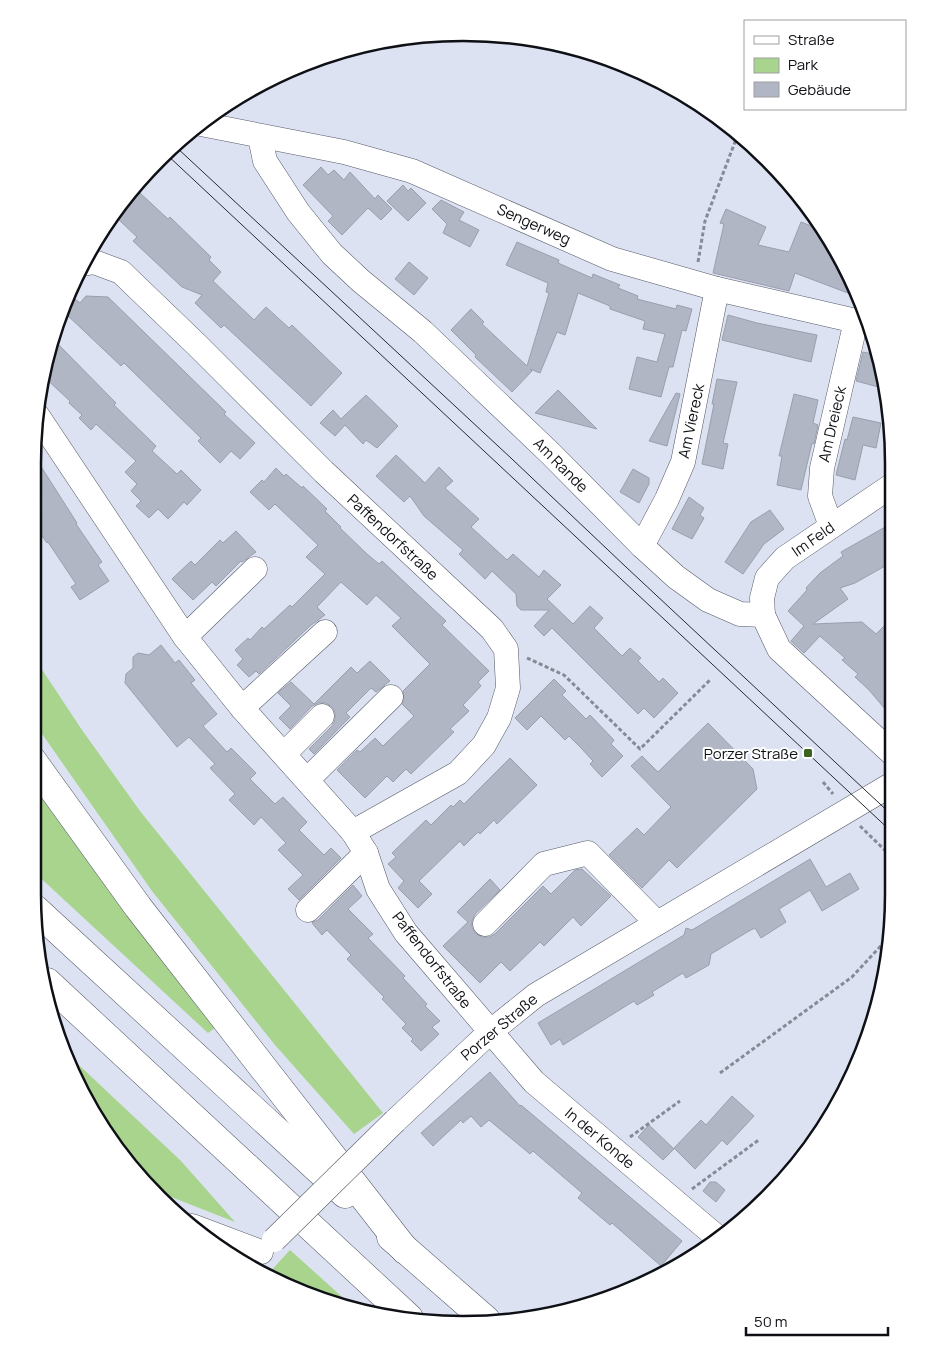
<svg xmlns="http://www.w3.org/2000/svg" width="926" height="1357" viewBox="0 0 926 1357" font-family="Manrope,sans-serif">
<style>
.green{fill:#a8d48d}
.building{fill:#b1b6c5;stroke:#9a9fae}
.lines{fill:none;stroke-linecap:round;stroke-linejoin:round}
.minor-casing{stroke:#555967;stroke-width:25}
.highway-casing{stroke:#555967;stroke-width:29}
.path{stroke:#868a95;stroke-width:3;stroke-dasharray:4 2.5;stroke-linecap:butt}
.minor{stroke:#fff;stroke-width:24}
.highway{stroke:#fff;stroke-width:28}
.tram{stroke:#272a30;stroke-width:1}
.minor-bridge-casing{stroke:#555967;stroke-width:25;stroke-linecap:butt}
.minor-bridge{stroke:#fff;stroke-width:24}
.poi-dot{fill:#3d641f;stroke:#fff;stroke-width:2}
.labels{text-anchor:middle;dominant-baseline:central;stroke-width:4;stroke-linejoin:round;paint-order:stroke}
.street-label{font-size:15px;fill:#0e1015;stroke:#fff}
.poi-label{font-size:15px;fill:#0e1015;stroke:#fff;text-anchor:end}
.rim{fill:none;stroke:#0e1015;stroke-width:2.5}
</style>
<rect width="100%" height="100%" fill="#dce2f2"/>
<!-- green -->
<g class="green">
<path d="M33 656 82 730 140 811 383 1113 354 1134 275 1045 152 891 33 721Z"/>
<path d="M32 781 216 1027 208 1033 33 871Z"/>
<path d="M65 1052 181 1161 235 1222 161 1193 105 1133Z"/>
<path d="M290 1250 350 1304 299 1292 268 1274Z"/>
</g>
<!-- building -->
<g class="building">
<path d="M321 167 328 175 334 170 344 180 350 172 375 199 378 195 392 209 381 220 368 208 342 235 328 221 333 216 303 185Z"/>
<path d="M403 185 408 191 411 188 426 203 408 221 387 201Z"/>
<path d="M140 193 168 219 170 217 211 257 209 260 221 272 213 281 254 320 266 307 289 328 292 325 342 373 311 406 224 325 221 328 195 303 202 295 182 287 133 241 137 237 117 218Z"/>
<path d="M441 200 464 212 459 220 479 230 470 247 443 233 447 224 432 209Z"/>
<path d="M726 209 766 227 758 245 789 252 801 222 825 231 861 298 795 273 789 291 713 273 724 224 720 223Z"/>
<path d="M517 242 559 260 558 263 592 278 593 274 620 285 618 288 638 296 637 299 676 309 677 305 692 309 686 331 682 330 673 367H669L661 397 629 389 637 357 657 362 665 334 643 329 645 321 610 309V306L578 293 565 335 557 332 540 373 530 369 532 371 512 392 475 357 476 355 451 330 471 309 484 322 482 324 527 366 549 293 546 292 548 283 506 265Z"/>
<path d="M409 262 428 278 414 295 395 279Z"/>
<path d="M86 296 108 297 226 412 224 414 255 443 240 459 231 451 220 463 198 441 201 438 124 363 121 366 64 312 75 299 80 303Z"/>
<path d="M728 315 757 323 817 335 811 362 722 340Z"/>
<path d="M54 340 116 403 114 405 156 446 152 451 177 474 181 470 201 490 187 505 184 502 168 519 158 509 149 518 136 506 141 501 131 491 137 484 125 472 136 461 96 424 91 430 79 418 82 415 69 403 70 401 42 375Z"/>
<path d="M863 352 878 355 885 379 886 389 856 381Z"/>
<path d="M717 379 737 382 723 443 728 444 723 469 702 464 714 404H712Z"/>
<path d="M558 390 597 429 535 413Z"/>
<path d="M676 393 680 394 667 446 649 441Z"/>
<path d="M794 394 818 400 813 423 818 425 814 444 812 443 801 490 777 485 782 456H779Z"/>
<path d="M366 395 398 426 377 448 366 440 363 444 345 425 335 436 320 423 333 410 341 419Z"/>
<path d="M853 417 881 423 876 448 863 445 855 480 836 475 845 439 847 440Z"/>
<path d="M33 454 77 523 76 524 102 562 98 565 109 581 80 600 71 587 76 584 48 542 47 543 40 533 32 538Z"/>
<path d="M396 455 425 483 439 467 453 481 445 488 479 519 471 527 507 560 513 554 539 577 544 570 561 585 547 599 573 624 590 606 603 618 594 628 622 656 630 648 641 658 638 661 659 682 663 678 678 693 654 718 644 708 638 714 552 628 544 636 534 626 549 610H521L517 606 516 594 492 571 485 579 459 554 463 550 424 516 410 496 404 502 376 476Z"/>
<path d="M276 468 284 476 286 474 302 488 303 486 327 509 325 511 341 527 340 528 367 554 379 564 382 561 446 621 442 625 489 671 478 682 481 686 463 705 469 711 450 729 454 732 411 774 406 769 393 782 387 776 365 798 337 770 357 750 360 752 375 738 383 746 414 716 402 704 404 700 403 691 430 664 392 626 401 618 376 595 367 605 341 582 317 607 325 615 310 626 259 674 256 671 249 677 237 665 243 659 235 650 248 638 250 640 262 627 264 629 290 605 292 607 325 574 306 557 318 545 275 504 269 510 250 492 262 480 264 482Z"/>
<path d="M633 469 649 478V484L639 503 620 492Z"/>
<path d="M689 497 704 508 700 515 704 518 692 539 672 529Z"/>
<path d="M770 510 784 529 764 544 743 574 725 562 751 522Z"/>
<path d="M894 522V561L855 583 840 588 848 599 813 624 862 622 876 634 884 626 894 635V701L885 709 869 690 855 677 858 674 842 660 845 658 820 636 804 653 791 641 804 626 788 611 807 590 806 588 820 573 843 556 841 552Z"/>
<path d="M236 531 256 552 242 562 241 561 216 586 212 582 193 600 172 579 191 561 195 565 220 540 223 543Z"/>
<path d="M161 645 175 663 179 660 195 680 191 683 217 714 203 726 227 752 231 748 256 773 250 779 275 804 283 797 307 822 299 830 324 855 331 848 341 858 299 900 288 889 303 875 278 850 286 843 261 817 254 825 229 800 235 794 210 768 215 764 189 737 177 747 125 683 126 674 133 668V657L138 653 149 655Z"/>
<path d="M370 661 390 681 376 692 371 688 346 713 350 717 314 754 309 749 332 726 335 720V713L332 707 326 703H318L312 706 290 729 279 718 291 706 278 693 291 682 314 704 351 667 357 673Z"/>
<path d="M554 679 566 691 562 695 586 719 590 715 614 740 611 744 623 756 602 777 590 764 593 761 581 748 569 736 565 740 541 716 527 730 515 718Z"/>
<path d="M708 723 753 769 757 789 677 868 669 860 642 888 609 855 637 828 644 835 671 807 631 766 642 756 658 772Z"/>
<path d="M510 758 537 785 497 824 494 820 480 834 478 832 464 846 460 841 419 881 432 894 418 908 398 888 404 881 388 864 396 857 392 853 426 820 431 825 451 805 453 807 460 800 464 804Z"/>
<path d="M810 859 826 887 850 873 859 889 822 911 810 890 779 909 786 922 761 938 755 928 749 931 711 954 709 965 686 978 683 973 652 992 654 995 637 1005 634 1001 563 1045 560 1039 551 1045 538 1023 684 935 686 928 692 930Z"/>
<path d="M582 869 611 896 581 926 573 917 544 946 540 942 510 971 501 962 480 983 443 946 468 922 457 912 490 879 500 890 475 914 472 921V927L475 933 482 937H489L495 934 543 886 551 894 575 870Z"/>
<path d="M353 885 362 896 348 909 373 934 368 938 405 976 403 978 427 1004 425 1006 440 1021 432 1027 439 1034 421 1051 411 1041 413 1039 402 1028 406 1024 382 999 384 997 347 959 351 955 327 930 322 935 312 923 318 920Z"/>
<path d="M490 1072 520 1106 521 1105 682 1241 661 1266 612 1223 610 1225 578 1198 582 1193 533 1151 530 1154 489 1120 481 1127 471 1116 463 1123 461 1120 433 1146 421 1133Z"/>
<path d="M732 1096 754 1116 727 1145 722 1140 695 1169 674 1148 701 1120 706 1125Z"/>
<path d="M649 1125 674 1149 663 1160 638 1137Z"/>
<path d="M710 1182H716L725 1190 716 1202 703 1191Z"/>
</g>
<g class="lines">
<!-- minor casing -->
<g class="minor-casing">
<g id="minor">
<path d="M201 124 344 152 412 171 612 259 717 289 869 324"/>
<path d="M260 137 265 161 298 212 332 254 361 281 423 332 551 454 642 546 676 577 708 600 740 614 763 615 779 649 894 755"/>
<path d="M83 264 94 262 121 272 198 346 324 472 492 629 506 649 508 688 499 718 484 745 458 773 353 832"/>
<path d="M37 415 185 637 242 708 353 832 366 853 378 889 406 933 534 1082 717 1237"/>
<path d="M831 526 820 496 822 468 856 321"/>
<path d="M642 546 667 499 683 462 717 289"/>
<path d="M763 615 762 598 767 578 785 558 894 484"/>
<path d="M185 637 255 569"/>
<path d="M242 708 325 632"/>
<path d="M284 754 322 716"/>
<path d="M307 780 391 697"/>
<path d="M308 910 366 853"/>
<path d="M485 924 544 864 588 853 657 923"/>
<path d="M395 1121 490 1032 536 995 894 783"/>
<path d="M192 1226 261 1252"/>
</g>
</g>
<!-- highway casing -->
<g class="highway-casing">
<g id="highway">
<path d="M32 760 138 907 405 1250"/>
<path d="M35 909 345 1194"/>
<path d="M47 982 409 1318"/>
<path d="M391 1237 486 1320"/>
</g>
</g>
<!-- path -->
<g class="path">
<path d="M698 262 705 221 738 134"/>
<path d="M527 658 564 675 640 749 710 680"/>
<path d="M823 782 833 794"/>
<path d="M860 826 894 859"/>
<path d="M720 1073 852 977 889 937"/>
<path d="M630 1137 680 1101"/>
<path d="M692 1189 760 1139"/>
</g>
<!-- minor -->
<use href="#minor" class="minor"/>
<!-- highway -->
<use href="#highway" class="highway"/>
<!-- tram -->
<g class="tram">
<path d="M175 146 512 459 626 567 894 817"/>
<path d="M165 153 894 834"/>
</g>
<!-- minor-bridge casing -->
<g class="minor-bridge-casing">
<path id="minor-bridge" d="M274 1240 395 1121"/>
</g>
<!-- minor-bridge -->
<use href="#minor-bridge" class="minor-bridge"/>
</g>
<!-- markers -->
<rect class="poi-dot" x="803" y="748" width="10" height="10" rx="2.5"/>
<g class="labels">
<!-- street labels -->
<g class="street-label">
<text transform="translate(534 224) rotate(24)">Sengerweg</text>
<text transform="translate(691 421) rotate(-78)">Am Viereck</text>
<text transform="translate(832 424) rotate(-77)">Am Dreieck</text>
<text transform="translate(561 465) rotate(45)">Am Rande</text>
<text transform="translate(393 537) rotate(43)">Paffendorfstraße</text>
<text transform="translate(813 539) rotate(-35)">Im Feld</text>
<text transform="translate(432 960) rotate(52)">Paffendorfstraße</text>
<text transform="translate(499 1027) rotate(-40)">Porzer Straße</text>
<text transform="translate(600 1138) rotate(40)">In der Konde</text>
</g>
<!-- poi labels -->
<g class="poi-label">
<text x="798" y="753">Porzer Straße</text>
</g>
</g>
<!-- crop -->
<path d="M0 0H926V1357H0ZM463 41H463A422 422 0 0 1 885 463V894A422 422 0 0 1 463 1316H463A422 422 0 0 1 41 894V463A422 422 0 0 1 463 41Z" fill="#fff" fill-rule="evenodd"/>
<path class="rim" d="M463 41H463A422 422 0 0 1 885 463V894A422 422 0 0 1 463 1316H463A422 422 0 0 1 41 894V463A422 422 0 0 1 463 41Z"/>
<!-- legend -->
<rect x="744" y="20" width="162" height="90" fill="#ffffff" stroke="#9f9fa1"/>
<rect x="754" y="36" width="25" height="8" fill="#ffffff" stroke="#9f9fa1"/>
<text x="788" y="45" font-size="15" fill="#0e1015">Straße</text>
<rect x="754" y="58" width="25" height="15" fill="#a8d48d" stroke="#9f9fa1"/>
<text x="788" y="70" font-size="15" fill="#0e1015">Park</text>
<rect x="754" y="82" width="25" height="15" fill="#b1b6c5" stroke="#9f9fa1"/>
<text x="788" y="95" font-size="15" fill="#0e1015">Gebäude</text>
<!-- scale -->
<path d="M746 1327v8h142v-8" fill="none" stroke="#0e1015" stroke-width="2.5"/>
<text x="754" y="1327" font-size="15" fill="#0e1015" stroke="#ffffff" stroke-width="4" paint-order="stroke">50 m</text>
</svg>
